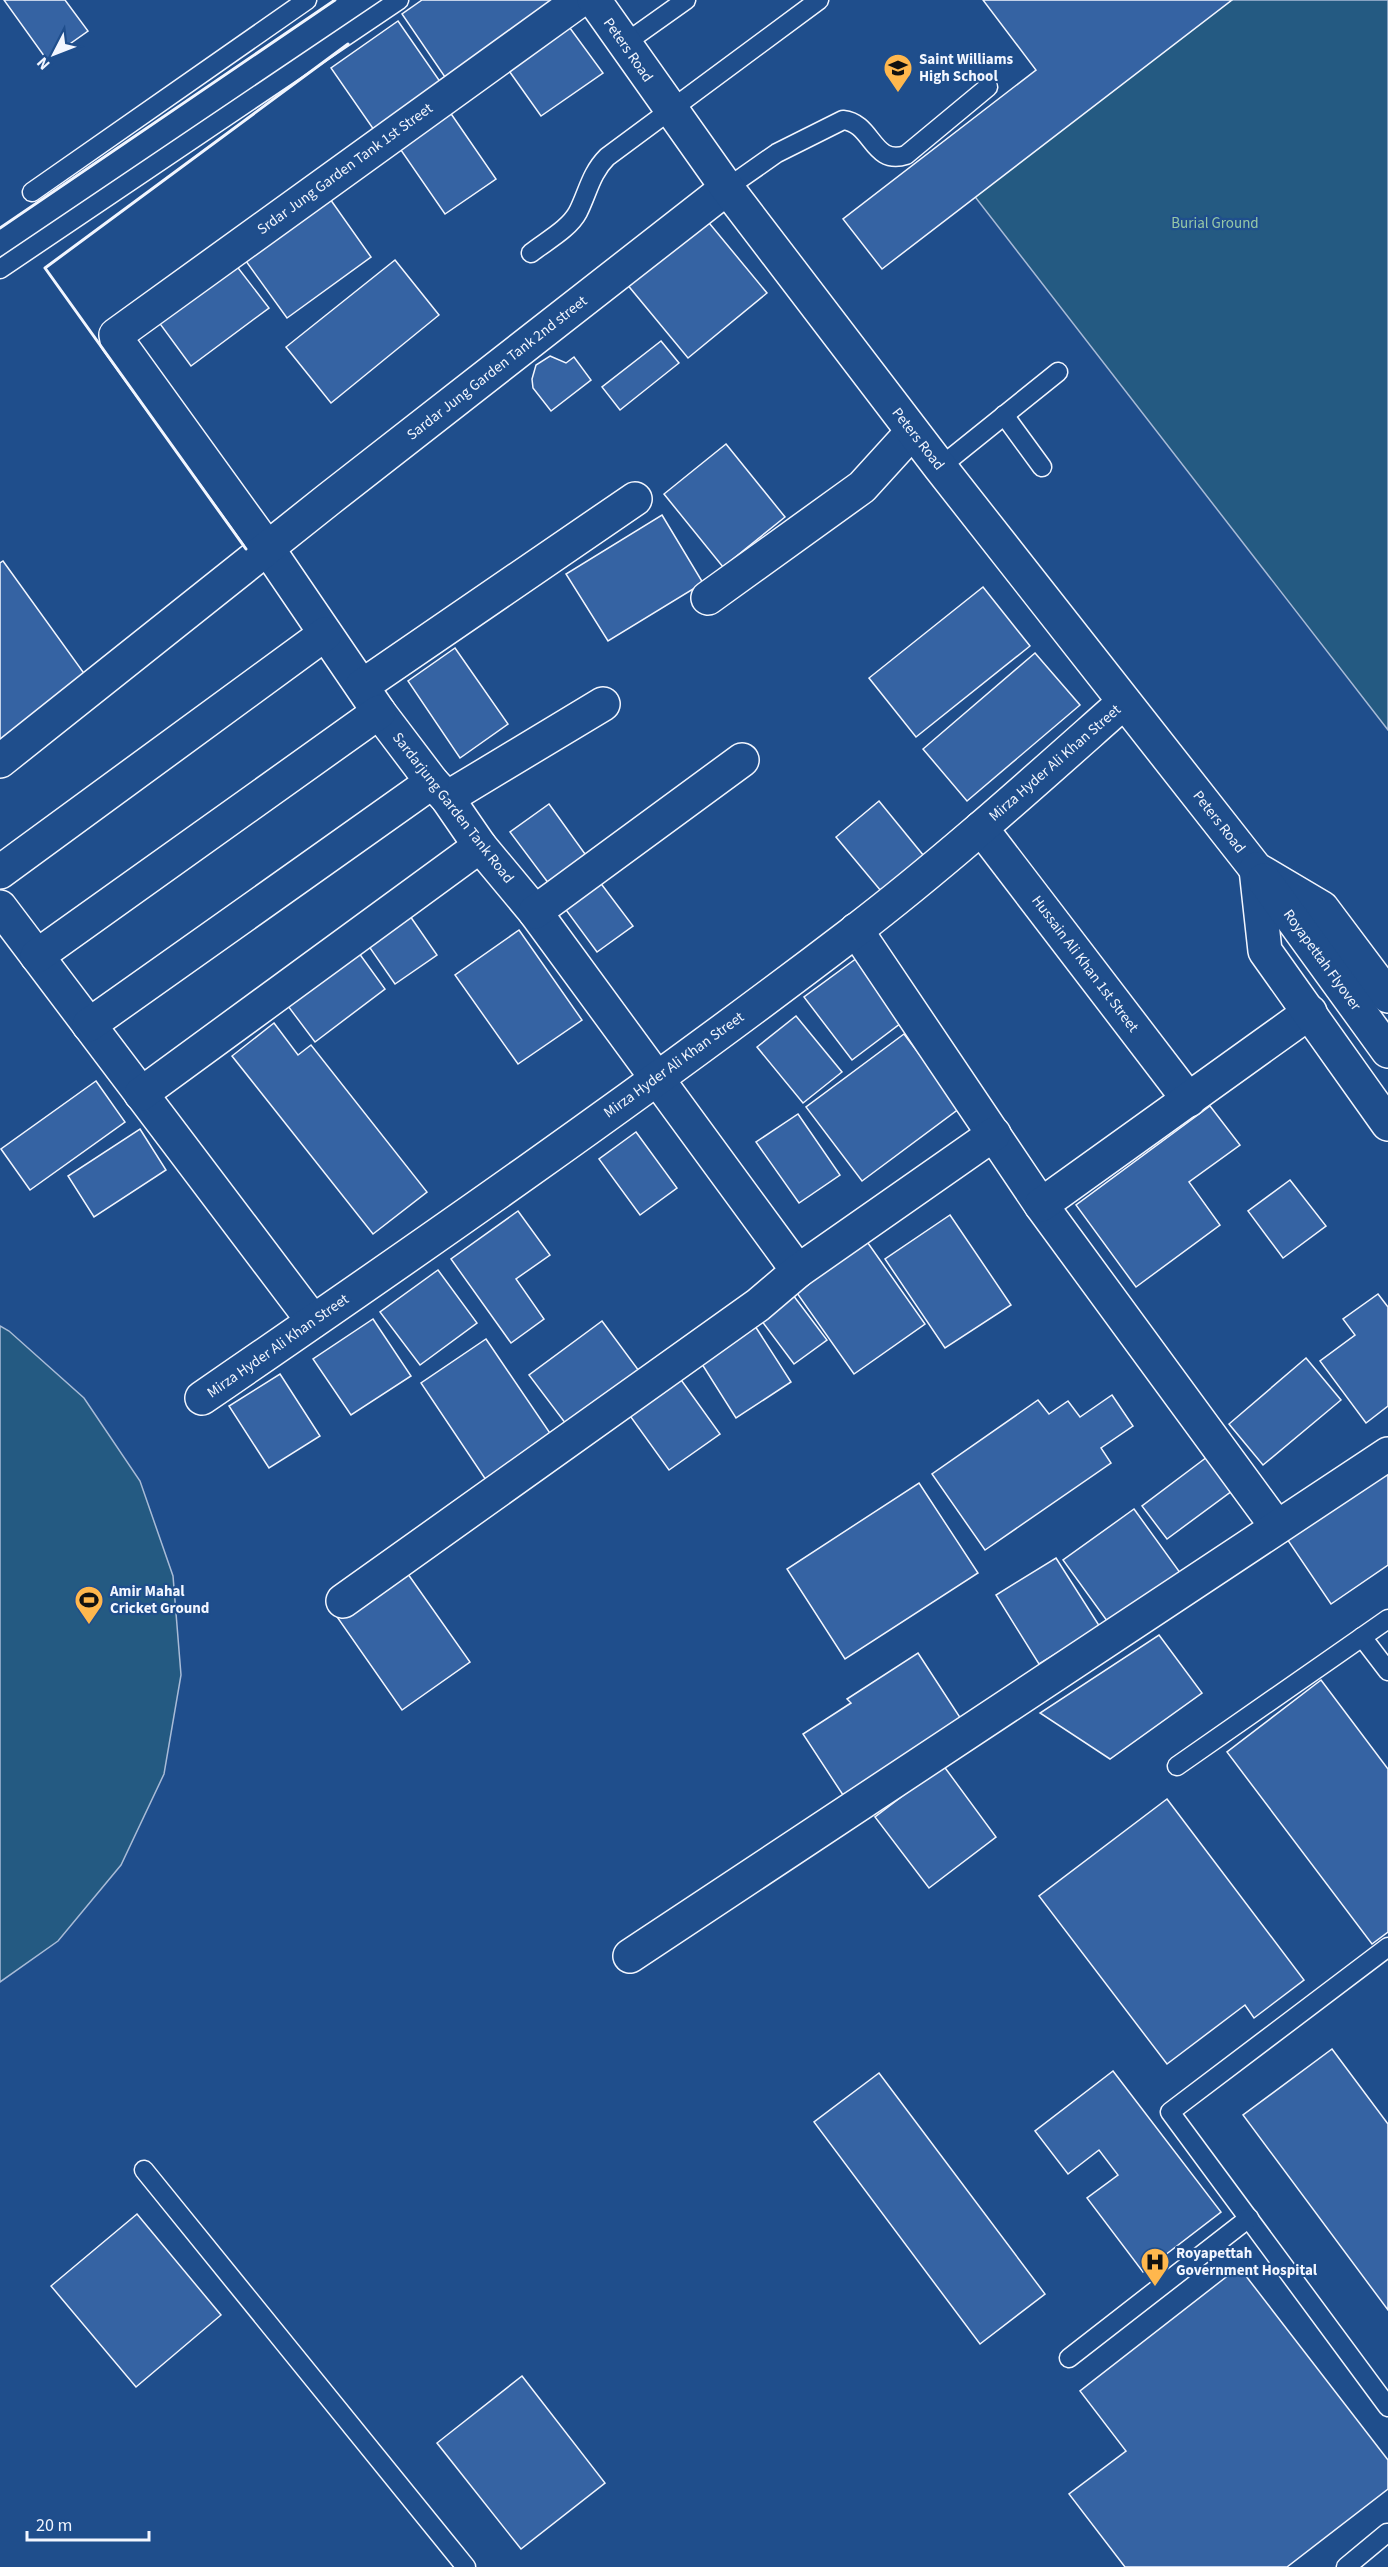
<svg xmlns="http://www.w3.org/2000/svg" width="1388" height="2567" viewBox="0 0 1388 2567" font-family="'Source Sans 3',sans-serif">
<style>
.green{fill:#245a82;stroke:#a8bbd7;stroke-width:1.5}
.building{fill:#3563a3;stroke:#f2f6ff;stroke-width:1.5}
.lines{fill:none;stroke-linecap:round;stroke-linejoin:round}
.lane-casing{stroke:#f2f6ff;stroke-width:21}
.street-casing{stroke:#f2f6ff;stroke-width:36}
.secondary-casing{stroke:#f2f6ff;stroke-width:36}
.lane{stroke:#1f4e8c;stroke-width:18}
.street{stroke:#1f4e8c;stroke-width:33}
.secondary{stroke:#1f4e8c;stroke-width:33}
.wall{stroke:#f2f6ff;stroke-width:3}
.labels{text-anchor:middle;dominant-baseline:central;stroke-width:4.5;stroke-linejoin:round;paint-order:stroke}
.street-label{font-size:15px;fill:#f2f6ff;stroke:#1f4e8c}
.poi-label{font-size:15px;font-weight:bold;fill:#f2f6ff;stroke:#1f4e8c;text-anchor:start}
.park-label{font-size:15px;fill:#97c8a6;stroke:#1f4e8c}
</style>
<rect width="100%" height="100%" fill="#1f4e8c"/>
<!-- green -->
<g class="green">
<path d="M1225 0H1388V730L969 189Z"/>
<path d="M0 1326 9 1331 84 1398 140 1481 173 1576 181 1675 164 1774 121 1865 58 1941 0 1982Z"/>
</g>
<!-- building -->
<g class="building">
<path d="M4 0H65L88 31 47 60Z"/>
<path d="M422 0H552L555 5 447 80 402 14Z"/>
<path d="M983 0H1232L882 269 843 219 1036 70Z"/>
<path d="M398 21 441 83 374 130 331 68Z"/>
<path d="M567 24 603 73 541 116 507 68Z"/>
<path d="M445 105 496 179 445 214 394 140Z"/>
<path d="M323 189 371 257 287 318 238 250Z"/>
<path d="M705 218 767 293 688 358 626 283Z"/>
<path d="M232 260 269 308 191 366 155 317Z"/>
<path d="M395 260 439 315 331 403 286 347Z"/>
<path d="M661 341 679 363 620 410 602 387Z"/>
<path d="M550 356 566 363 574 357 591 380 551 411 533 388 532 379 536 365Z"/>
<path d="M726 444 785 517 723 567 664 494Z"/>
<path d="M662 515 703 583 608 641 566 574Z"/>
<path d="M3 561 91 683 0 749V563Z"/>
<path d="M983 587 1030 646 916 737 869 678Z"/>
<path d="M455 648 508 724 460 758 408 681Z"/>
<path d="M1035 653 1080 705 967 801 923 749Z"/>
<path d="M879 801 928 861 886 897 836 837Z"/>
<path d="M549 804 593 865 555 892 510 832Z"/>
<path d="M593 873 633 926 597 952 558 899Z"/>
<path d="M410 916 437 955 395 984 368 945Z"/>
<path d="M519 930 582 1020 518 1064 455 975Z"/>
<path d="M356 949 385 989 315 1042 285 1002Z"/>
<path d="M857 958 905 1020 852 1060 804 997Z"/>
<path d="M796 1016 842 1072 803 1103 757 1047Z"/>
<path d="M274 1023 298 1055 311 1045 427 1192 373 1234 232 1056Z"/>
<path d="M904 1034 960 1108 862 1181 806 1107Z"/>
<path d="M96 1081 125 1122 30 1190 1 1149Z"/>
<path d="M1210 1106 1240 1145 1189 1182 1220 1225 1136 1287 1076 1205Z"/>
<path d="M798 1114 840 1175 799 1203 756 1142Z"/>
<path d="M140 1129 166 1170 94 1217 68 1176Z"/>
<path d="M636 1132 677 1188 640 1215 599 1159Z"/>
<path d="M1290 1180 1326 1226 1283 1258 1248 1211Z"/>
<path d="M518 1211 550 1255 516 1279 544 1319 511 1343 451 1259Z"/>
<path d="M950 1215 1011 1305 945 1348 885 1259Z"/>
<path d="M863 1236 925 1324 854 1374 792 1286Z"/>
<path d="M438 1270 477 1323 420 1365 380 1312Z"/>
<path d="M1378 1294 1388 1307V1406L1366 1423 1320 1361 1355 1335 1343 1319Z"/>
<path d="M793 1295 827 1340 794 1364 761 1320Z"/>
<path d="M373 1319 411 1376 351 1415 313 1359Z"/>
<path d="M602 1321 642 1375 569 1428 529 1375Z"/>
<path d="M755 1326 791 1382 736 1418 700 1361Z"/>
<path d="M486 1339 556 1442 490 1486 421 1383Z"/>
<path d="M1306 1358 1341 1400 1263 1465 1229 1424Z"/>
<path d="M280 1374 320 1436 269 1468 229 1406Z"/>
<path d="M679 1377 720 1434 669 1470 628 1413Z"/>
<path d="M1112 1395 1133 1426 1101 1448 1111 1463 985 1550 932 1474 1038 1400 1049 1414 1068 1401 1080 1417Z"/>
<path d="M1215 1451 1240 1485 1167 1539 1142 1506Z"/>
<path d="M1388 1466V1565L1331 1604 1285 1536Z"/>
<path d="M919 1483 978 1573 845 1659 787 1569Z"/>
<path d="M1134 1509 1181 1574 1110 1625 1063 1560Z"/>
<path d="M1056 1558 1100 1627 1039 1664 996 1595Z"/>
<path d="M403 1567 470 1662 402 1710 335 1614Z"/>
<path d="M1159 1635 1202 1693 1110 1759 1040 1713Z"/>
<path d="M918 1653 961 1719 843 1795 803 1734 851 1703 847 1699Z"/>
<path d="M1321 1680 1388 1769V1932L1372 1944 1227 1752Z"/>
<path d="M943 1765 996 1837 929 1888 875 1817Z"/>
<path d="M1167 1799 1304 1980 1254 2018 1245 2005 1167 2064 1039 1896Z"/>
<path d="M1332 2049 1388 2124V2310L1243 2115Z"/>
<path d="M1113 2071 1221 2212 1143 2272 1087 2198 1118 2175 1099 2150 1068 2174 1035 2131Z"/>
<path d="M879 2073 1045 2294 980 2344 814 2122Z"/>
<path d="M137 2214 221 2315 136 2387 51 2286Z"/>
<path d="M1239 2267 1388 2460V2489L1287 2567H1125L1069 2494 1126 2451 1080 2391Z"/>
<path d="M522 2376 605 2483 521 2549 437 2443Z"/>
</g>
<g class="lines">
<!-- lane casing -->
<g class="lane-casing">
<g id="lane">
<path d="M624 44 686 0"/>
<path d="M727 188 777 153 843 120C873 123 872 166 906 155L988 87"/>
<path d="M32 192 307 0"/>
<path d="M531 253C546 241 569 229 578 212 588 192 591 173 607 157L819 0"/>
<path d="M0 269 399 0"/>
<path d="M1004 415 1042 467"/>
<path d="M940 467 1058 372"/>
<path d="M1362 1637 1388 1671"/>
<path d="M1177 1766 1388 1619"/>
<path d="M1388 1947 1170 2112 1388 2407"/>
<path d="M144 2170 466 2567"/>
<path d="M1069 2358 1249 2218"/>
<path d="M1346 2567 1387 2533"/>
</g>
</g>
<!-- street casing -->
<g class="street-casing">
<g id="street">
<path d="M580 0 116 335 117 340 268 549 379 712 432 782 447 798 480 846 535 912 798 1271"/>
<path d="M708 598 862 487 912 432"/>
<path d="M362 686 635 499"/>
<path d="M0 761 329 499 727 188"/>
<path d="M447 798 603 704"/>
<path d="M981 828 1189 1100"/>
<path d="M0 872 325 634"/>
<path d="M0 907 313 1321"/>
<path d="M535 912 742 760"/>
<path d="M856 930 1041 1205 1277 1527"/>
<path d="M37 956 379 712"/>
<path d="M89 1025 432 782"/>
<path d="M141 1094 480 846"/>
<path d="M1041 1205 1310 1012"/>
<path d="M202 1398C422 1247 642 1094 854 932 948 860 1036 780 1124 702"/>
<path d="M343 1601 758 1305 798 1271 994 1134"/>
<path d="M630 1956 1388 1454"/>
</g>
</g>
<!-- secondary casing -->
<g class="secondary-casing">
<g id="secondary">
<path d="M594 0 727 188 940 467 1256 869 1322 908 1388 996"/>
<path d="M1256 869 1265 951 1388 1124"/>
<path d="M1264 880 1388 1051"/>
</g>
</g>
<!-- lane -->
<use href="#lane" class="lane"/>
<!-- street -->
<use href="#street" class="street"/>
<!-- secondary -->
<use href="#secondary" class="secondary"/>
<!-- wall -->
<g class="wall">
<path d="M0 228 335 0"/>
<path d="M246 549 45 268 348 44"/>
</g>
</g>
<!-- icons -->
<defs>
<g id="school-pin" transform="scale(1.5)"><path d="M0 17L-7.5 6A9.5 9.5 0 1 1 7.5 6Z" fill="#ffb74d" stroke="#1f4e8c"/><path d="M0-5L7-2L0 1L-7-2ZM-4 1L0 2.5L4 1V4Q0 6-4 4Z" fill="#111"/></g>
<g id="stadium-pin" transform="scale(1.5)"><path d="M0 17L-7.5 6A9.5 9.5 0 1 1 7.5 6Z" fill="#ffb74d" stroke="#1f4e8c"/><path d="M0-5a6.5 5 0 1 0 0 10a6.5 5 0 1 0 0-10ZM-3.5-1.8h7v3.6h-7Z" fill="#111"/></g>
<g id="hospital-pin" transform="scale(1.5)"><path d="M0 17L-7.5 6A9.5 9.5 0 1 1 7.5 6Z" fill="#ffb74d" stroke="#1f4e8c"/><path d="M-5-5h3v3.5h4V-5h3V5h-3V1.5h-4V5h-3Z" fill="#111"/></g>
</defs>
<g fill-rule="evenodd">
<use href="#school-pin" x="898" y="68"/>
<use href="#stadium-pin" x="89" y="1600"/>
<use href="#hospital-pin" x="1155" y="2262"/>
</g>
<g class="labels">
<!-- street labels -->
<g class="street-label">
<text transform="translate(628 50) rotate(55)">Peters Road</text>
<text transform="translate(345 169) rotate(-36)">Srdar Jung Garden Tank 1st Street</text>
<text transform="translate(497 368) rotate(-38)">Sardar Jung Garden Tank 2nd street</text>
<text transform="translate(918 439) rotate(52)">Peters Road</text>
<text transform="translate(1055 763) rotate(-41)">Mirza Hyder Ali Khan Street</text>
<text transform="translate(453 808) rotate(52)">Sardarjung Garden Tank Road</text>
<text transform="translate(1219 822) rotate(52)">Peters Road</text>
<text transform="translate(1322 960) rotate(54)">Royapettah Flyover</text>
<text transform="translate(1085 964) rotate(53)">Hussain Ali Khan 1st Street</text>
<text transform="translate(674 1065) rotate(-36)">Mirza Hyder Ali Khan Street</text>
<text transform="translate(278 1346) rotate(-35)">Mirza Hyder Ali Khan Street</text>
</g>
<!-- poi labels -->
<g class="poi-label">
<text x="919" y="59">Saint Williams<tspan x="919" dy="17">High School</tspan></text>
<text x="110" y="1591">Amir Mahal<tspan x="110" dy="17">Cricket Ground</tspan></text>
<text x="1176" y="2253">Royapettah<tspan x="1176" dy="17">Government Hospital</tspan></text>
</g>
<!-- park labels -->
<g class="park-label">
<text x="1215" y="223">Burial Ground</text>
</g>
</g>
<!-- north arrow -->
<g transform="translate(54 54) rotate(228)" stroke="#1f4e8c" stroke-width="4.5" paint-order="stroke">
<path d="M0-4.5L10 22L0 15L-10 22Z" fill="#f2f6ff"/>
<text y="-9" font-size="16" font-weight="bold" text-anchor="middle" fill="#f2f6ff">N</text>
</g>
<!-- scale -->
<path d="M27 2531v9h122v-9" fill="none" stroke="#f2f6ff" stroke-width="3"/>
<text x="36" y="2531" font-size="18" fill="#f2f6ff" stroke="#1f4e8c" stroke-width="4.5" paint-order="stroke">20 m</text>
</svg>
